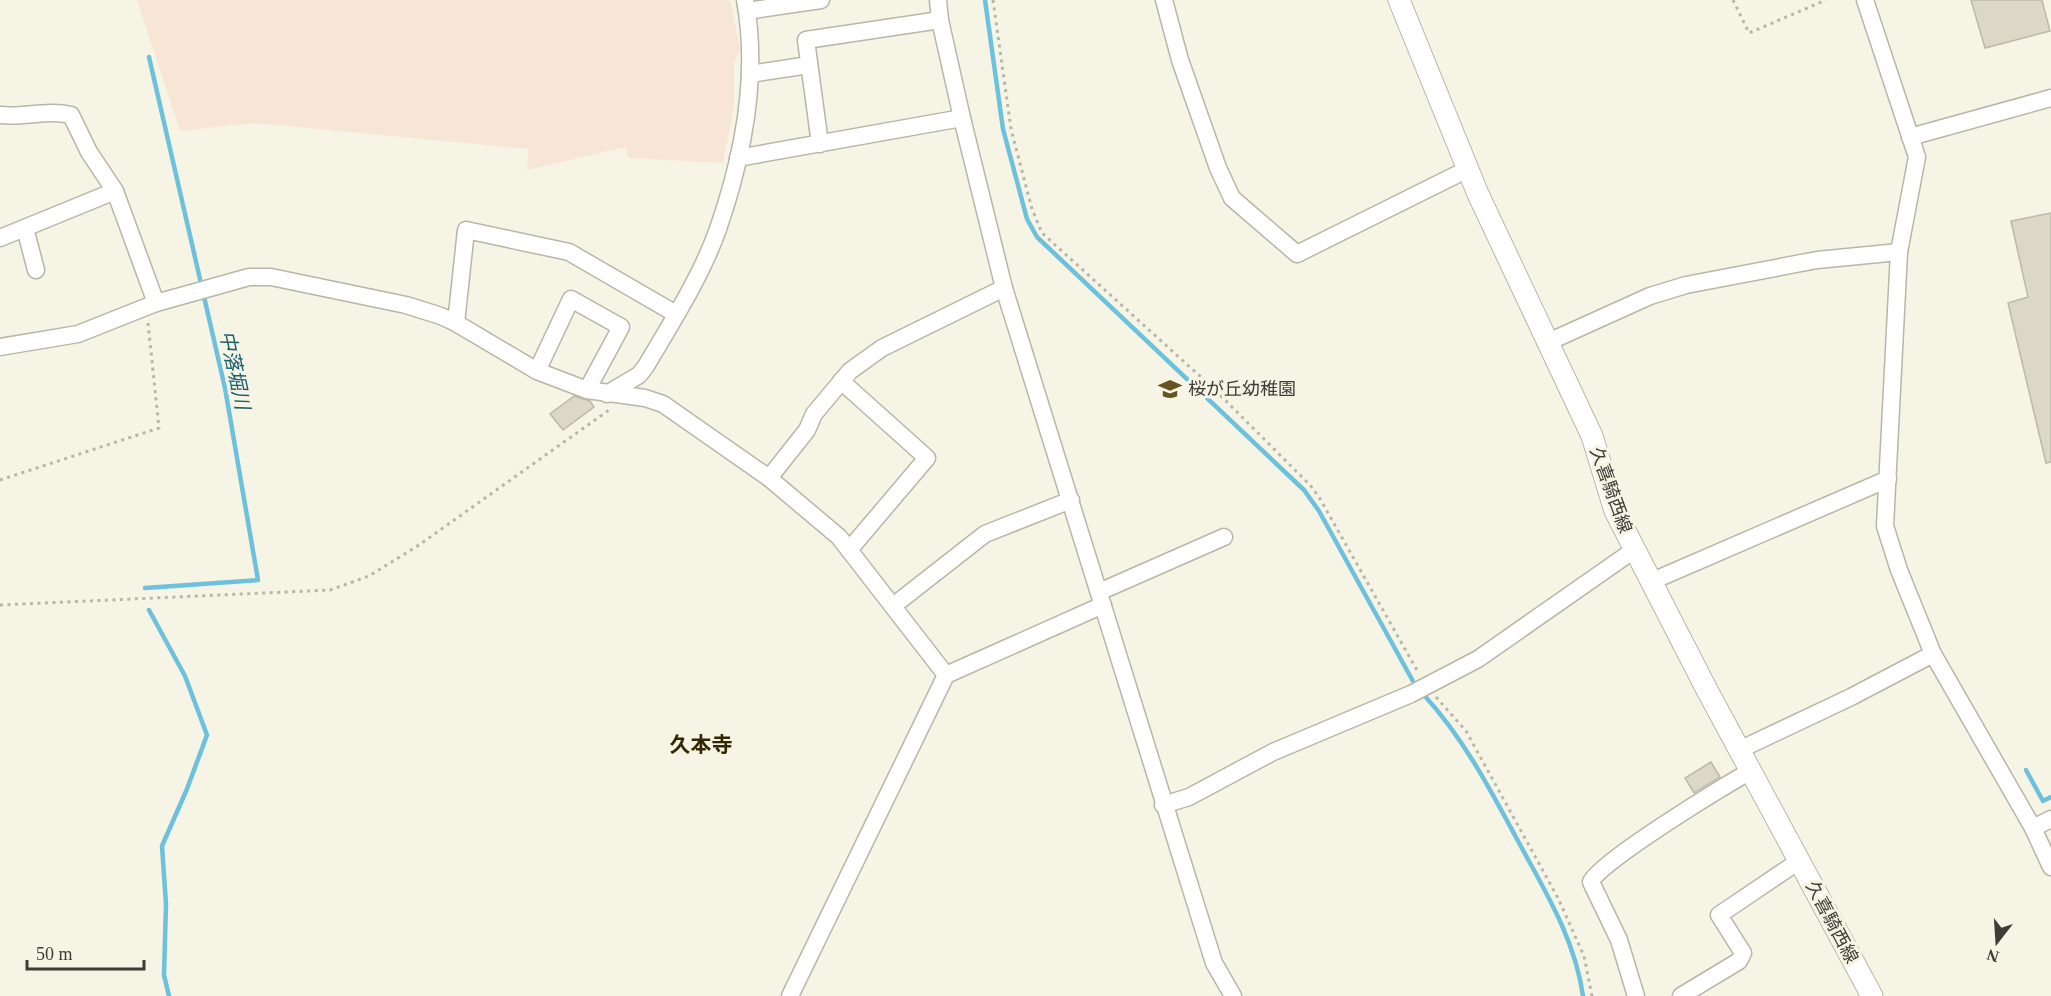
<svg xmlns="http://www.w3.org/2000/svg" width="2051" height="996" viewBox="0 0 2051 996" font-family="'Times New Roman','Noto Sans JP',serif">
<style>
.commercial{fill:#f7e6d5}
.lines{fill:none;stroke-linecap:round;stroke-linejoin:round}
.stream{stroke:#6dc1dc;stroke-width:4.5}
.building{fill:#dbd8c8;stroke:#bcb9aa;stroke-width:1.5}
.minor-casing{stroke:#b9b6a7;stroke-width:19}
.major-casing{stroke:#b9b6a7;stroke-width:23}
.path{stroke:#b7b6a9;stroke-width:3;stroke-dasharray:3 4.5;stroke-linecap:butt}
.minor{stroke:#fff;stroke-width:16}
.major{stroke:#fff;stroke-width:21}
.labels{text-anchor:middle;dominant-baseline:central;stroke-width:6;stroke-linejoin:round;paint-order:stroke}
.poi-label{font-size:18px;fill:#3d3c36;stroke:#f6f4e4;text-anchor:start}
.street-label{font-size:18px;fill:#3d3c36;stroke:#f6f4e4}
.water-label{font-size:20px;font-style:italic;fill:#1a5f72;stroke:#f6f4e4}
.quarter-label{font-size:21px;font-weight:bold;fill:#352700;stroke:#f6f4e4}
</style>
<rect width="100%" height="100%" fill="#f6f4e4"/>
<!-- commercial -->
<path class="commercial" d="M137 0H730L740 49 734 64V106L723 163 628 158 626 147 527 170 528 149 255 123 180 131Z"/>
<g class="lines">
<!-- stream -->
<g class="stream">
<path d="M985 0 1003 129 1027 219 1037 237 1304 490 1319 511 1414 683"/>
<path d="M145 588 258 580 225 388 149 57"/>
<path d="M149 610 185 676 207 735 187 789 162 846 166 904 164 975 169 996"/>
<path d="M1424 695C1464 739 1490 789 1518 841 1545 891 1575 939 1583 996"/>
<path d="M2026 770 2043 801 2051 797"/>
</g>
</g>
<!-- building -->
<g class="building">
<path d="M1971 0H2042L2050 31 1985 48Z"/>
<path d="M2051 213V462L2046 463 2008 303 2028 297 2011 221Z"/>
<path d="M574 396 590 401 594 407 563 430 550 414Z"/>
<path d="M1711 762 1720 777 1694 793 1685 778Z"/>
</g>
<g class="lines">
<!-- minor casing -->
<g class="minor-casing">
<g id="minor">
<path d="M938 0 940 20 962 118 1004 288 1214 963 1233 996"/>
<path d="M1164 0 1180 60 1218 168 1232 198 1297 254 1468 169"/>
<path d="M1865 0 1917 157 1899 252 1885 526 1899 570 1933 654 2033 828 2051 867"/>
<path d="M747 11 821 0"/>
<path d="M750 74 809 65"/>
<path d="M0 115C25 118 47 109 71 115L89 152 115 191 156 303"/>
<path d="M1910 137 2051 98"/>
<path d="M820 144 806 40 940 20"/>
<path d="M738 158 962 118"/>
<path d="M25 228 36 270"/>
<path d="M0 238 115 191"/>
<path d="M456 323 466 230 569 252 676 314"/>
<path d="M1546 343 1650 296 1686 285 1817 260 1899 252"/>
<path d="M0 347 78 334 156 303 249 277H271L406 305 441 316 456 323 537 371 587 390 645 398 663 404 769 478 839 537 946 675"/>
<path d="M537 371 571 299 621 327 587 390"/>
<path d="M841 381 927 458 849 550"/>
<path d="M607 394 639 375 646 366C672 322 701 277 718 229 743 157 759 76 745 0"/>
<path d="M769 478 807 430 814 414 850 371 882 348 1004 288"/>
<path d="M1650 582 1888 479"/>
<path d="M1099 592 1224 537"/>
<path d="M893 606 985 534 1071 500"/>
<path d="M1739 750 1851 697 1933 654"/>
<path d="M1163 805 1189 797 1273 752 1411 694 1478 659 1634 550"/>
<path d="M2033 828 2051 819"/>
<path d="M790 996 946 675 1103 605"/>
<path d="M1636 996 1619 940 1591 882C1595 865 1728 783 1751 771"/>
<path d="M1681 996 1739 961 1743 953 1719 915 1799 861"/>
</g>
</g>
<!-- major casing -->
<g class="major-casing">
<path id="major" d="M1399 0 1478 194 1592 436 1615 511 1707 690 1872 996"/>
</g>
<!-- path -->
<g class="path">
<path d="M993 0 1011 129 1032 209 1042 233 1212 387 1310 485 1319 497 1418 672"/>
<path d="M1733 0 1749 33 1826 0"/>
<path d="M0 480 159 428 148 323"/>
<path d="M0 605 330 590 369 576 419 545 609 410"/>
<path d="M1436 697 1466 731 1558 898 1584 956 1592 996"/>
</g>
<!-- minor -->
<use href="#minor" class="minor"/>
<!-- major -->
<use href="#major" class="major"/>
</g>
<!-- icons -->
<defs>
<g id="school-bare" transform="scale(1.8)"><path d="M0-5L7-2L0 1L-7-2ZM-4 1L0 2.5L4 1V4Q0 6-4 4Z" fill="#665321" stroke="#f6f4e4" stroke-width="2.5" paint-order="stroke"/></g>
</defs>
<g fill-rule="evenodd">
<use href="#school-bare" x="1170" y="389"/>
</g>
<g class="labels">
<!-- poi labels -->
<g class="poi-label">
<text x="1188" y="389">桜が丘幼稚園</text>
</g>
<!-- street labels -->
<g class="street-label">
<text transform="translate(1611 490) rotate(70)">久喜騎西線</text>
<text transform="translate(1832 922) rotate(62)">久喜騎西線</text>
</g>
<!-- water labels -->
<g class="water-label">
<text transform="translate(235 370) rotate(78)">中落堀川</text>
</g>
<!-- quarter labels -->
<g class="quarter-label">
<text x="701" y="745">久本寺</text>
</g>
</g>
<!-- north arrow -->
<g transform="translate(1997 942) rotate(197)" stroke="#f6f4e4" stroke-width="4.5" paint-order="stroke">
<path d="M0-4.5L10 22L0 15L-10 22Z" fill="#3d3c36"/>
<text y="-9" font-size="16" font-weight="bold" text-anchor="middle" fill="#3d3c36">N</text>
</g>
<!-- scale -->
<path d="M27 960v9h117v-9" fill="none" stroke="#3d3c36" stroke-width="3"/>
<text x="36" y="960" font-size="18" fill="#3d3c36" stroke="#f6f4e4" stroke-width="4.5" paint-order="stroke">50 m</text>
</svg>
